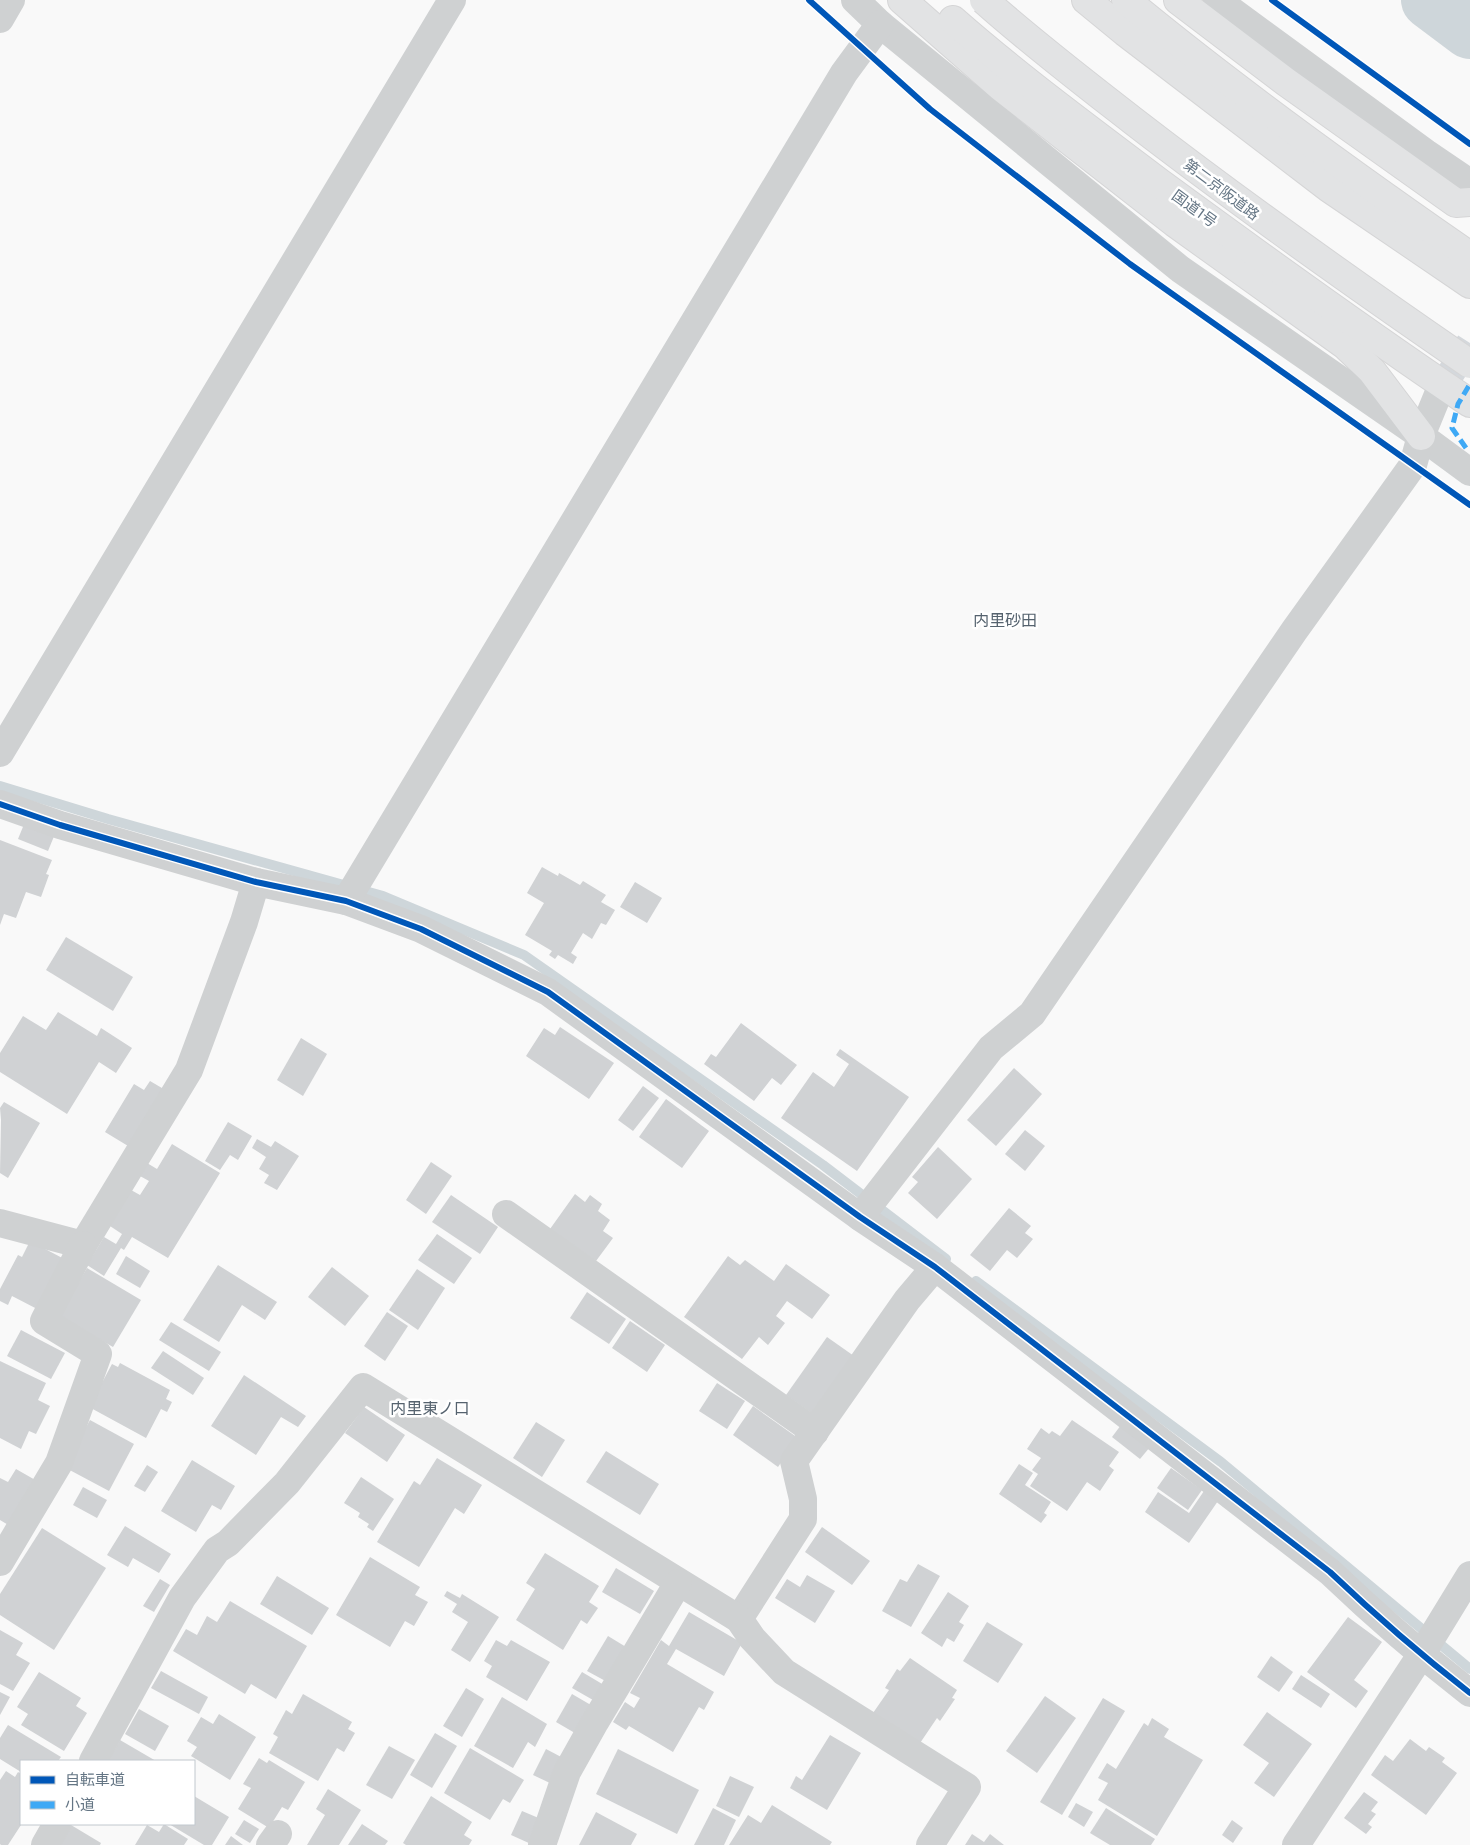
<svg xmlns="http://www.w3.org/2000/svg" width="1470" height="1845" viewBox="0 0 1470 1845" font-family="'Exo 2','Noto Sans JP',sans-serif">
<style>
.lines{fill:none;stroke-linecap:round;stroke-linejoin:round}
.stream{stroke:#ced6da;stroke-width:10}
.river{stroke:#ced6da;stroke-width:58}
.building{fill:#d0d2d4}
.minor-tunnel{stroke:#d4d8dc;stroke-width:28;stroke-dasharray:28 14;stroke-linecap:butt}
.highway-casing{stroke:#d5d5d6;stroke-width:30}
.minor{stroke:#cfd1d2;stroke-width:28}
.highway{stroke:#e2e3e4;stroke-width:28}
.highway-bridge-casing{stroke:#d5d5d6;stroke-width:30;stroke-linecap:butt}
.highway-bridge{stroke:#e2e3e4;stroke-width:28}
.quiet{stroke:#3fa9f5;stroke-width:5;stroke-dasharray:10 5;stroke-linecap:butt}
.cycleway-casing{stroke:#fff;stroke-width:9}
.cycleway{stroke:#0057b8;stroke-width:6}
.labels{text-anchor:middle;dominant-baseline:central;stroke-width:5;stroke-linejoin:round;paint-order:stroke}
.street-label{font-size:15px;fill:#647584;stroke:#fff}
.neighbourhood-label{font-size:16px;fill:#56636f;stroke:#fff}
</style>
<rect width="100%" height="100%" fill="#f9f9f9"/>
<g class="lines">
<!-- stream -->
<g class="stream">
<path d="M0 786 108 819 383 896 524 955 823 1165 946 1259"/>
<path d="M976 1281 1221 1462 1470 1669"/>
</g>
<!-- river -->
<path class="river" d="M1430 0 1470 30"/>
</g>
<!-- building -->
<g class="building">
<path d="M27 817 57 829 48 851 18 839Z"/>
<path d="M0 840 52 860 46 874 49 875 41 897 26 892 16 918 4 914 0 925Z"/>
<path d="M542 867 558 876 559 873 580 885 583 881 606 895 601 902 615 910 606 925 601 923 592 939 583 933 571 953 577 957 573 964 558 955 555 959 549 955 552 951 525 935 544 903 527 893Z"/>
<path d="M635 882 662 898 647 923 620 907Z"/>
<path d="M66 937 133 977 113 1011 46 970Z"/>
<path d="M58 1012 97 1036 101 1028 132 1048 116 1073 99 1062 67 1114 0 1072V1053L23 1016 46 1030Z"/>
<path d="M741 1023 797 1065 781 1085 772 1078 754 1101 704 1064 711 1054 716 1057Z"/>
<path d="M560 1027 614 1063 589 1099 526 1056 544 1028 555 1035Z"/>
<path d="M301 1038 327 1054 303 1096 277 1080Z"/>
<path d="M840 1049 909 1097 857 1171 781 1118 813 1072 834 1087 849 1064 836 1055Z"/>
<path d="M1014 1068 1042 1094 996 1146 967 1120Z"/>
<path d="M150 1081 167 1091 133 1149 105 1132 134 1084 144 1090Z"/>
<path d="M643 1086 659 1098 633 1131 618 1120Z"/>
<path d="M666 1099 709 1131 682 1168 639 1137Z"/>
<path d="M4 1102 40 1123 8 1178 0 1173 1 1120 0 1108Z"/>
<path d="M228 1122 252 1136 238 1160 230 1155 220 1170 205 1161Z"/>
<path d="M1025 1130 1045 1146 1025 1171 1005 1154Z"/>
<path d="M257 1139 271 1147 275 1141 299 1156 277 1190 264 1183 269 1175 259 1169 266 1157 252 1148Z"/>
<path d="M172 1144 220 1173 168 1258 132 1237 124 1250 121 1248 104 1276 87 1265 104 1237 116 1244 122 1234 110 1226 131 1190 140 1195 149 1181 140 1176 147 1163 157 1169Z"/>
<path d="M938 1147 972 1179 937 1219 908 1193 918 1182 912 1177Z"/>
<path d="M431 1162 452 1176 426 1214 406 1200Z"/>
<path d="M575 1194 585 1202 590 1195 602 1204 598 1211 610 1220 603 1231 613 1238 596 1261 550 1229Z"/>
<path d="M451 1195 498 1227 480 1254 432 1222Z"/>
<path d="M1009 1208 1031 1226 1025 1233 1033 1239 1017 1258 1007 1250 990 1271 970 1255Z"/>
<path d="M437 1234 472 1258 454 1284 418 1260Z"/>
<path d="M30 1241 68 1261 41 1311 12 1296 8 1305 0 1301V1289L18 1255 22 1257Z"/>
<path d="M126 1256 150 1271 140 1288 116 1274Z"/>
<path d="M728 1256 740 1265 745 1260 774 1281 786 1264 830 1295 812 1319 787 1301 776 1316 785 1323 768 1345 759 1337 742 1359 684 1317Z"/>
<path d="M218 1265 277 1302 265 1320 242 1305 219 1342 183 1320Z"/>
<path d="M332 1267 369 1296 345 1326 308 1297Z"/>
<path d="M87 1268 141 1300 113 1347 59 1316Z"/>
<path d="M417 1269 445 1288 418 1330 389 1310Z"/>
<path d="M587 1292 626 1319 609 1344 570 1318Z"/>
<path d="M387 1312 408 1326 385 1361 364 1346Z"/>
<path d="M630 1321 665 1345 647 1372 612 1348Z"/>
<path d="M171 1322 221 1352 209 1371 159 1340Z"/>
<path d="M21 1330 65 1353 51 1379 7 1356Z"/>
<path d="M827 1337 854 1356 813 1414 786 1395Z"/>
<path d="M163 1351 204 1378 193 1395 151 1368Z"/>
<path d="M0 1361 46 1383 38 1400 50 1406 36 1434 29 1431 21 1449 0 1438Z"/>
<path d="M120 1363 170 1390 166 1399 172 1402 167 1412 161 1409 146 1438 89 1407 112 1364 118 1367Z"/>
<path d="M244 1375 306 1416 298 1427 281 1417 256 1455 211 1426Z"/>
<path d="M717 1383 745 1401 727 1429 699 1411Z"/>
<path d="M753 1406 798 1438 778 1467 733 1435Z"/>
<path d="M364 1407 405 1435 387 1462 345 1433Z"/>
<path d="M90 1420 134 1444 109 1491 64 1467Z"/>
<path d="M1072 1420 1119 1452 1109 1466 1114 1470 1100 1491 1087 1482 1067 1511 1030 1486 1038 1474 1032 1470 1041 1458 1027 1449 1041 1428 1049 1434 1052 1431 1060 1436Z"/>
<path d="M536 1422 565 1440 542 1477 513 1458Z"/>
<path d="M1121 1425 1150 1447 1140 1459 1112 1437Z"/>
<path d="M606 1451 659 1484 640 1515 586 1482Z"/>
<path d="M437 1458 482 1485 464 1514 455 1508 419 1567 377 1542 414 1481 420 1485Z"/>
<path d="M192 1460 235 1486 221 1510 212 1505 196 1532 161 1511Z"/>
<path d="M1019 1464 1033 1473 1025 1485 1051 1502 1044 1513 1047 1515 1041 1523 999 1494Z"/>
<path d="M147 1465 158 1472 145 1492 134 1486Z"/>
<path d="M1171 1468 1202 1490 1188 1510 1157 1488Z"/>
<path d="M16 1469 37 1481 10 1526 0 1520V1478L8 1482Z"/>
<path d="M361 1477 394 1499 373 1531 367 1527 369 1524 358 1517 360 1513 344 1503Z"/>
<path d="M83 1487 107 1500 97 1518 73 1505Z"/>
<path d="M1204 1491 1218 1501 1189 1543 1145 1512 1158 1492 1189 1513Z"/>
<path d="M125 1526 171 1554 159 1573 133 1558 128 1567 107 1555Z"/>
<path d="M822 1527 870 1561 852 1585 805 1552Z"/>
<path d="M42 1528 106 1568 54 1650 0 1615V1594Z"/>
<path d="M545 1553 599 1586 589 1602 598 1608 587 1624 581 1620 563 1650 516 1620 535 1589 526 1583Z"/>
<path d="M370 1557 420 1587 415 1595 428 1602 414 1626 405 1621 390 1647 336 1615Z"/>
<path d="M918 1564 940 1576 911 1627 882 1611 900 1579 907 1582Z"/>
<path d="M616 1568 654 1591 640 1614 602 1592Z"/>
<path d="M807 1575 835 1591 815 1623 775 1598 787 1579 800 1587Z"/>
<path d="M277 1576 329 1608 312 1635 260 1604Z"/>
<path d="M160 1579 170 1585 154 1612 143 1606Z"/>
<path d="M447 1591 460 1598 462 1594 499 1617 470 1662 451 1650 468 1622 452 1612 457 1604 444 1596Z"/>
<path d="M948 1592 969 1606 959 1622 964 1625 954 1642 947 1638 942 1647 921 1633Z"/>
<path d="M230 1601 307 1646 276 1699 251 1684 245 1694 173 1651 186 1629 197 1635 207 1616 217 1622Z"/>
<path d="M689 1612 742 1643 724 1676 676 1649 667 1664 714 1692 704 1710 699 1707 673 1752 629 1726 626 1730 613 1722 625 1702 634 1708 640 1698 630 1693 661 1640 669 1646Z"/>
<path d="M1348 1617 1382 1642 1354 1680 1368 1691 1356 1708 1307 1672Z"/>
<path d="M987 1622 1023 1644 998 1683 963 1661Z"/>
<path d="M0 1630 23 1643 16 1655 30 1663 13 1691 0 1684Z"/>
<path d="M608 1636 631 1650 611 1684 587 1671Z"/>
<path d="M496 1640 507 1646 511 1640 550 1662 527 1701 486 1677 492 1666 484 1661Z"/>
<path d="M1271 1656 1293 1672 1279 1692 1257 1677Z"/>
<path d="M910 1658 957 1690 952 1698 955 1699 940 1721 937 1718 916 1749 873 1713 889 1690 885 1688 897 1669 900 1671Z"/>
<path d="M161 1671 208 1697 199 1714 151 1688Z"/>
<path d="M39 1672 81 1698 76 1706 87 1713 64 1751 21 1725 28 1714 17 1707Z"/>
<path d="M582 1672 609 1688 600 1704 572 1688Z"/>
<path d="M1301 1675 1330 1694 1321 1708 1292 1689Z"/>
<path d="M466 1688 484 1699 462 1737 443 1726Z"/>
<path d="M0 1692 10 1697 0 1715Z"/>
<path d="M303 1694 352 1722 348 1729 355 1733 344 1752 337 1748 318 1781 269 1753 278 1737 273 1734 286 1710 292 1714Z"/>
<path d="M572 1694 596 1708 580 1736 556 1722Z"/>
<path d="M1045 1696 1076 1718 1037 1773 1006 1751Z"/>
<path d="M502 1697 547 1724 535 1747 528 1742 513 1768 474 1746Z"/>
<path d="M1103 1698 1125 1711 1062 1815 1040 1802Z"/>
<path d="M139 1709 169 1726 155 1751 125 1734Z"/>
<path d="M1267 1712 1312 1744 1274 1797 1254 1783 1269 1763 1243 1745Z"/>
<path d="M219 1714 256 1737 230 1780 191 1756 197 1747 187 1741 201 1717 213 1724Z"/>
<path d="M1152 1718 1169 1729 1164 1737 1203 1760 1157 1836 1098 1800 1108 1783 1098 1778 1107 1763 1116 1769 1144 1723 1148 1726Z"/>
<path d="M8 1725 61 1757 58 1761H21V1772L0 1759V1738Z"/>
<path d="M435 1733 457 1746 432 1788 410 1775Z"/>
<path d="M830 1735 861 1753 827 1810 790 1788 796 1776 802 1780Z"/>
<path d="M1410 1739 1426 1751 1429 1747 1445 1758 1442 1762 1457 1773 1426 1815 1371 1775 1385 1755 1393 1761Z"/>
<path d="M120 1740 156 1761H108Z"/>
<path d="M389 1746 415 1760 392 1799 366 1785Z"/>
<path d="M470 1748 524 1780 510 1803 503 1799 490 1820 444 1793Z"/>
<path d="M546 1749 565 1759 552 1784 533 1775Z"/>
<path d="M618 1749 699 1790 677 1834 596 1794Z"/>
<path d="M259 1758 267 1763 269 1760 305 1782 288 1810 282 1807 269 1828 238 1809 251 1788 243 1784Z"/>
<path d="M6 1771 15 1777 18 1772 21 1774V1825L8 1845H1L0 1844V1780Z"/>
<path d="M730 1776 754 1787 739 1817 716 1806Z"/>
<path d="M328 1789 361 1810 339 1845H307L325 1815 316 1809Z"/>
<path d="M1364 1792 1378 1802 1371 1811 1376 1814 1368 1824 1372 1827 1366 1834 1344 1818Z"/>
<path d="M194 1796 229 1817 212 1845H204L169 1824H194Z"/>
<path d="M431 1796 472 1822 464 1835 472 1840 469 1845H406L403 1843Z"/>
<path d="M1076 1803 1093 1812 1084 1827 1068 1817Z"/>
<path d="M772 1805 832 1842 830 1845H729L748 1815 761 1823Z"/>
<path d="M713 1808 736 1820 724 1845H694Z"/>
<path d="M1106 1808 1155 1839 1151 1845H1110L1090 1833Z"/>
<path d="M522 1811 541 1819 531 1844 511 1835Z"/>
<path d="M596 1812 637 1834 631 1845H579Z"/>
<path d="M244 1820 259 1829 250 1843 235 1834Z"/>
<path d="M1232 1820 1243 1828 1233 1843 1222 1835Z"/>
<path d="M164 1824 188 1839 184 1845H135L147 1825 159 1832Z"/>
<path d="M362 1824 388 1841 385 1845H348Z"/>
<path d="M71 1825 101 1843 100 1845H59Z"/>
<path d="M972 1834 984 1842 990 1834 1004 1845H965Z"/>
<path d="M231 1836 243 1845H225Z"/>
</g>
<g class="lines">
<!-- minor-tunnel -->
<path class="minor-tunnel" d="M1439 392 1470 343"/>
<!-- highway casing -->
<g class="highway-casing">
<g id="highway">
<path d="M902 0 1001 87 1175 223 1345 345 1372 371 1421 436"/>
<path d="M1086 0 1125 32 1329 188 1470 284"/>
<path d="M1126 0C1236 91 1353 175 1470 256"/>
<path d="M1178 0 1286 82 1456 203 1470 202"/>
<path d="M953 20C1020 79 1093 132 1164 186 1265 260 1366 333 1470 403"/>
</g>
</g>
<!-- minor -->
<g class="minor">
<path d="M855 0 880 24 1180 269 1421 436 1470 472"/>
<path d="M1217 0 1426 153 1470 183"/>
<path d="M0 19 11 0"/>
<path d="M0 753 452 0"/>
<path d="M0 804 60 825 256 882 346 901 421 929 548 992 860 1217 935 1267 1330 1572C1375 1615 1421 1655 1470 1693"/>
<path d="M346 901 844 73 880 24"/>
<path d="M506 1214 815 1432"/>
<path d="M860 1217 991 1048 1032 1014 1294 631 1413 465 1421 436 1439 392"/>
<path d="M0 1223 83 1245 189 1070 244 922 256 882"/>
<path d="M0 1562 59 1463 98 1354 44 1321 83 1245"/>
<path d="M739 1619 803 1519V1499L794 1461 907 1300 935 1267"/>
<path d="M93 1761 182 1598 217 1550 228 1543 287 1483 363 1387 739 1619 752 1638 784 1672 967 1787 930 1845"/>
<path d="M45 1845 57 1824"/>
<path d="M270 1845 278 1834"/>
<path d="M542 1845 567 1772 595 1722 678 1583"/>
<path d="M1296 1845 1421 1655 1470 1575"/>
</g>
<!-- highway -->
<use href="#highway" class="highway"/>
<!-- highway-bridge casing -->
<g class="highway-bridge-casing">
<path id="highway-bridge" d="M984 0C1031 42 1082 81 1132 120 1242 205 1355 285 1470 364"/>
</g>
<!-- highway-bridge -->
<use href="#highway-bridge" class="highway-bridge"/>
<!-- quiet -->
<path class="quiet" d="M1466 448 1452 428 1458 404 1470 384"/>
<!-- cycleway casing -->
<g class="cycleway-casing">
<g id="cycleway">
<path d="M809 0 930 109 1130 264 1470 505"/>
<path d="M1272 0 1470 144"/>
<path d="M0 804 60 825 256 882 346 901 421 929 548 992 860 1217 935 1267 1330 1572C1375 1615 1421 1655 1470 1693"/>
</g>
</g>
<!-- cycleway -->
<use href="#cycleway" class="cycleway"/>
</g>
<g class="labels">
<!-- street labels -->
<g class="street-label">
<text transform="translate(1222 189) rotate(37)">第二京阪道路</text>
<text transform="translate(1195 208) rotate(36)">国道1号</text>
</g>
<!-- neighbourhood labels -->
<g class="neighbourhood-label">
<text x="1005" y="619">内里砂田</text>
<text x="430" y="1407">内里東ノ口</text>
</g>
</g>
<!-- legend -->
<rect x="20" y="1760" width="175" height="65" fill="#ffffff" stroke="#c1c8ce"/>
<rect x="30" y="1776" width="25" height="8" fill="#0057b8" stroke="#c1c8ce"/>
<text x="65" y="1785" font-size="15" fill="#647584">自転車道</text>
<rect x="30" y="1801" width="25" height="8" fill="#3fa9f5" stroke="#c1c8ce"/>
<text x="65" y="1810" font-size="15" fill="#647584">小道</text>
</svg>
